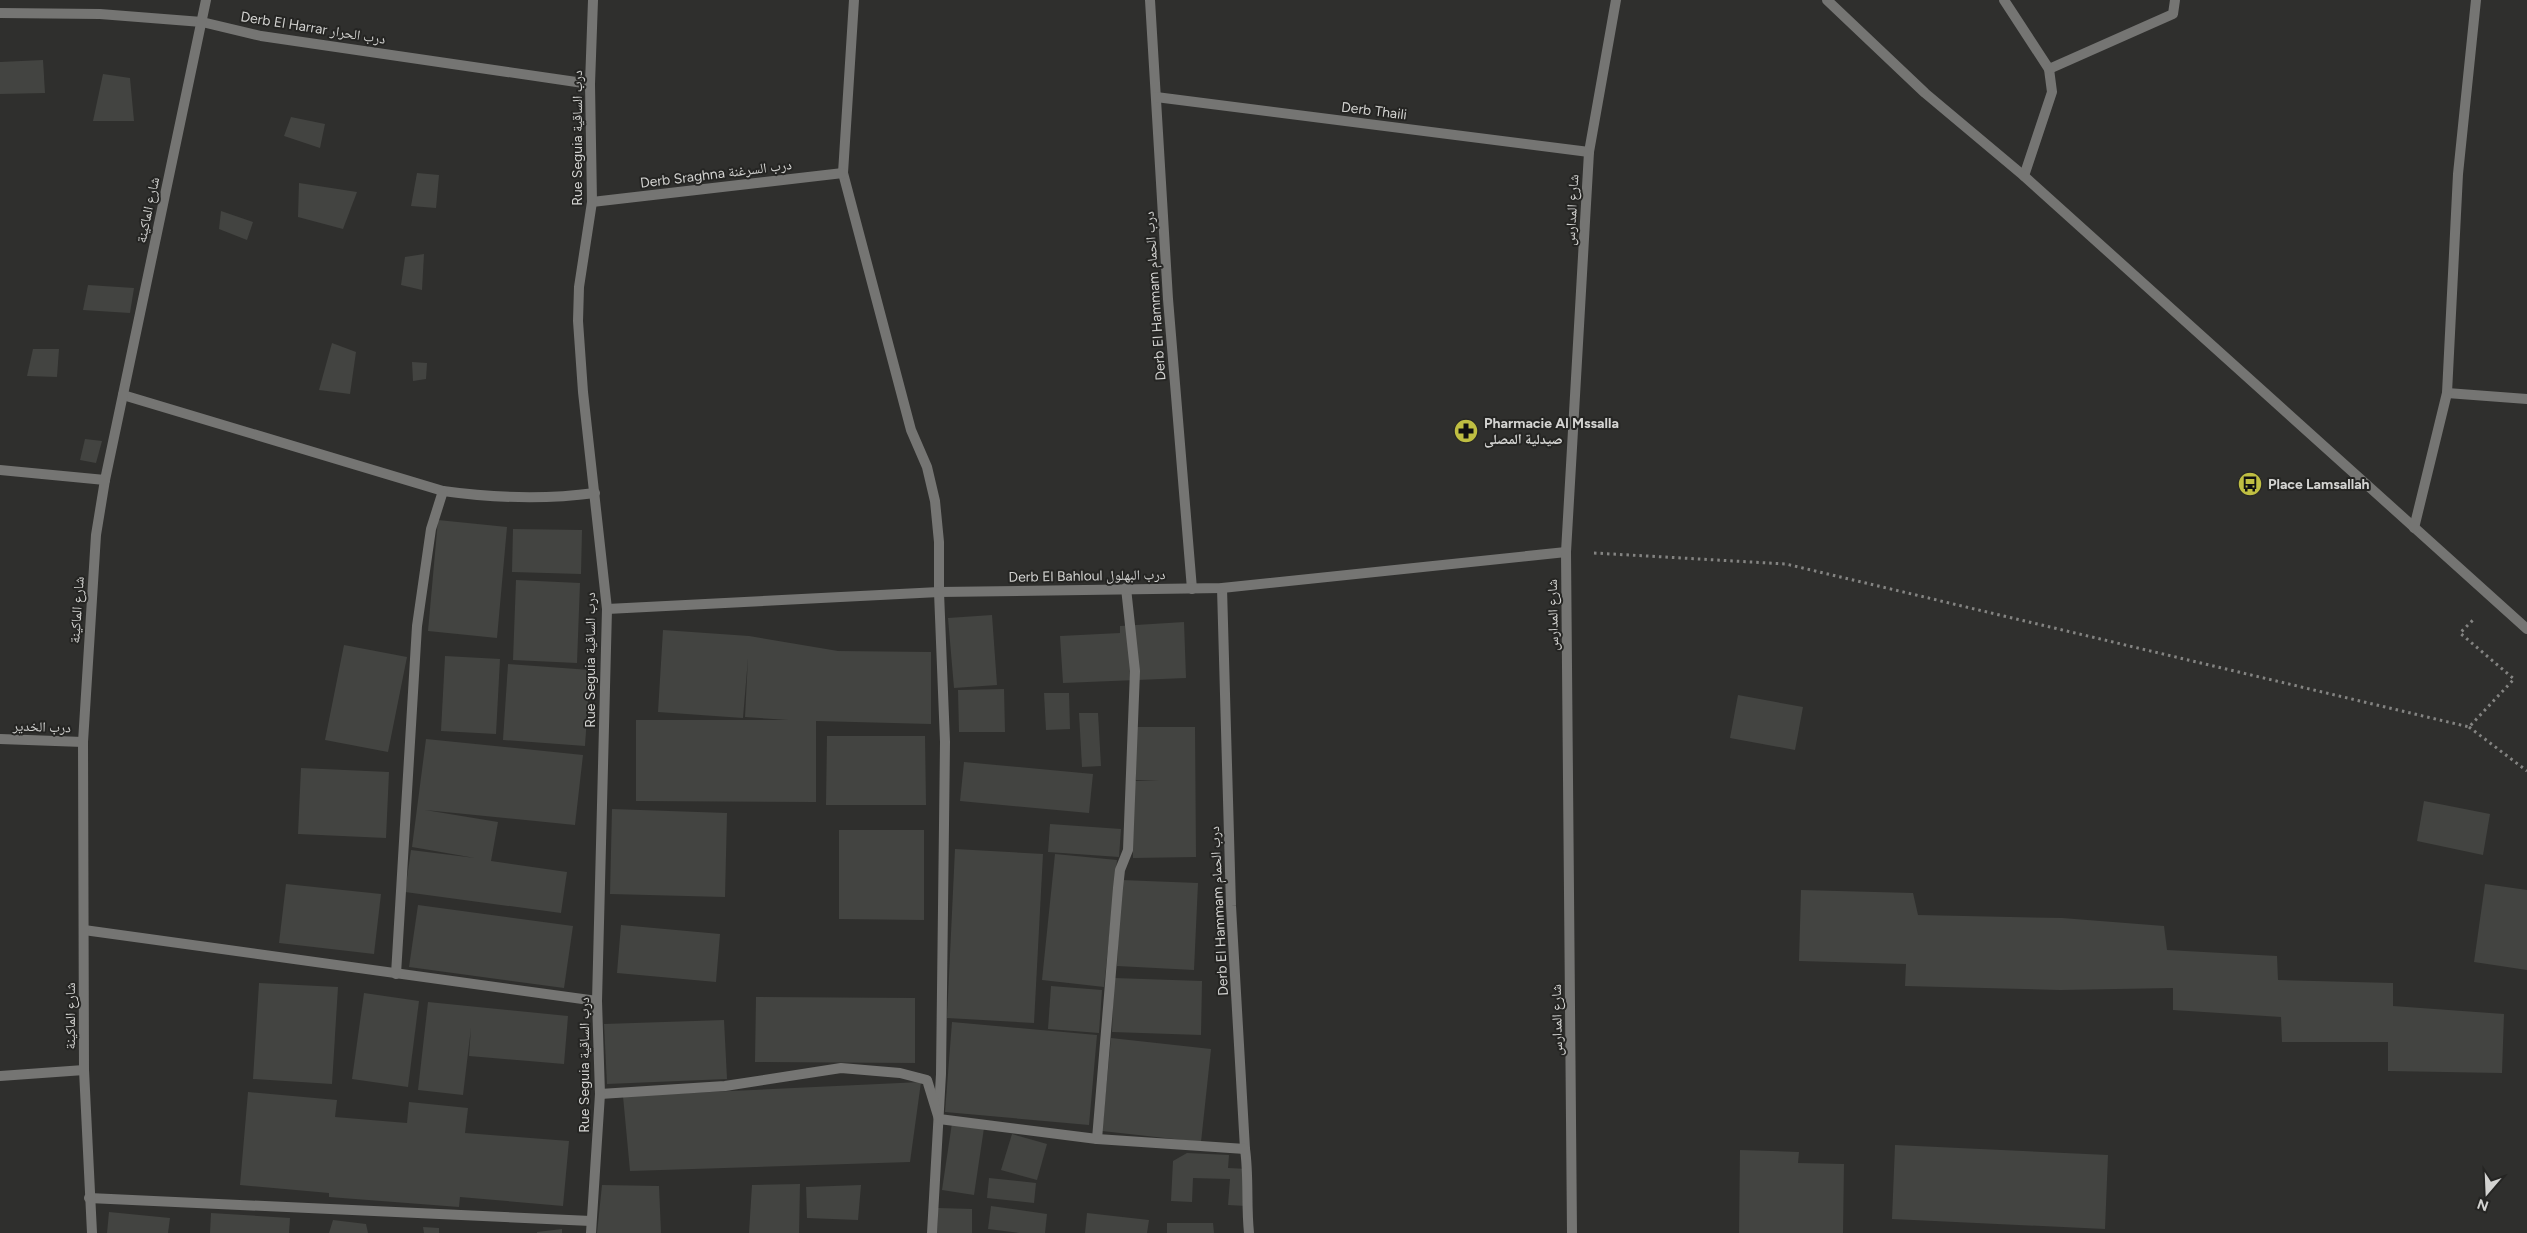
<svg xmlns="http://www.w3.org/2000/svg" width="2527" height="1233" viewBox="0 0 2527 1233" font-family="Figtree,'Noto Naskh Arabic',sans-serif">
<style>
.building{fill:#434441}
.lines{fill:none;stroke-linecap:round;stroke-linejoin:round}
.path{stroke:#848482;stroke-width:3;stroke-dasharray:2.5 4;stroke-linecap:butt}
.lane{stroke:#757573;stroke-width:10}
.street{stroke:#757573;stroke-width:10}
.labels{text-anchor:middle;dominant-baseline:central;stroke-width:4;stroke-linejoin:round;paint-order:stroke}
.street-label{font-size:14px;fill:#d3d3d1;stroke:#252523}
.poi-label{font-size:14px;font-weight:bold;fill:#d3d3d1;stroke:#252523;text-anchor:start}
</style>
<rect width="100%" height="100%" fill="#2f2f2d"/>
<!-- building -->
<g class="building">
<path d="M43 60 45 93 0 94V62Z"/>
<path d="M103 74 130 78 134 121H93Z"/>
<path d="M291 117 325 124 320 148 284 136Z"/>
<path d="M417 173 439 175 436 208 411 206Z"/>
<path d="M299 183 357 192 343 229 298 217Z"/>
<path d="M221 211 253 222 247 240 219 229Z"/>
<path d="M424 254 422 290 401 285 405 257Z"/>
<path d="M88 285 134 288 130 313 83 310Z"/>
<path d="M332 343 356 352 350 394 319 390Z"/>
<path d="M33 349H59L57 377 27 376Z"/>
<path d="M412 362 427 363 426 379 413 381Z"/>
<path d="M85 439 102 441 96 463 80 460Z"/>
<path d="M438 520 507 527 497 638 428 631Z"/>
<path d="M513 529 582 530 581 574 512 572Z"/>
<path d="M516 580 580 583 577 663 513 660Z"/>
<path d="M992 615 997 685 954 688 948 618Z"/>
<path d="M1184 622 1186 678 1063 683 1060 636 1120 633V626Z"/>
<path d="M663 630 749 636 838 651 931 652V724L816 721V802L636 801V720H788L745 717 748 658 743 718 658 712Z"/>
<path d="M344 645 407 657 388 752 325 740Z"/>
<path d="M445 656 500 659 496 734 441 731Z"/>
<path d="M508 664 590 670 585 746 503 740Z"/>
<path d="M1004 689 1005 732H959L958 690Z"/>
<path d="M1044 693H1069L1070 729 1046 730Z"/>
<path d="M1738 695 1803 707 1795 750 1730 738Z"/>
<path d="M1079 713H1098L1101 766 1082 767Z"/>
<path d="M1136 727H1195L1196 857 1133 858 1132 781H1159L1136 780Z"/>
<path d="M827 736H925L926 805H826Z"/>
<path d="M426 739 583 755 575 825 425 810 498 822 491 861 567 872 561 913 405 892 411 850 475 858 412 847Z"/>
<path d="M964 762 1093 774 1089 813 960 801Z"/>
<path d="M301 768 389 772 386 838 298 834Z"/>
<path d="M2424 801 2490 814 2483 855 2417 841Z"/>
<path d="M612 809 727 813 725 897 610 894Z"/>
<path d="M1050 824 1121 829 1119 857 1048 852Z"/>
<path d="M839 830H924V920L839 919Z"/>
<path d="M955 849 1043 854 1034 1023 947 1018Z"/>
<path d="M1055 854 1117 860 1104 987 1042 980Z"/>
<path d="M1121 880 1198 883 1194 970 1117 966Z"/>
<path d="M286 884 381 894 374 954 279 943Z"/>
<path d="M2485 884 2527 890V970L2474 962Z"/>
<path d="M1801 890 1913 893 1918 915 2062 918 2164 926 2167 950 2277 956 2278 980 2393 983V1006L2504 1014 2502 1073 2388 1071V1042H2282L2281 1017 2173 1010V988L2060 990 1905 986 1906 964 1799 961Z"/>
<path d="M418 905 573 926 564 988 409 967Z"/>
<path d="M621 925 720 934 716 982 617 973Z"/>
<path d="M1114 978 1202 981 1201 1035 1112 1032Z"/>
<path d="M259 983 338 987 332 1084 253 1079Z"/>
<path d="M1051 986 1102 990 1099 1033 1048 1029Z"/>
<path d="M364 993 419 1001 408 1087 352 1079Z"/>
<path d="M756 997 915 998V1063L755 1062Z"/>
<path d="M428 1002 568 1016 564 1064 469 1056 471 1028 463 1095 418 1090Z"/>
<path d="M724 1020 727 1079 607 1084 604 1024Z"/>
<path d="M952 1022 1097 1035 1089 1125 945 1112Z"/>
<path d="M1111 1038 1211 1049 1201 1142 1102 1131Z"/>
<path d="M921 1082 910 1162 630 1171 623 1096Z"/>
<path d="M248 1092 337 1100 335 1117 407 1123 409 1102 468 1108 465 1133 569 1141 563 1206 460 1197 459 1207 329 1197V1193L240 1185Z"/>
<path d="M952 1123 984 1128 974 1195 942 1190Z"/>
<path d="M1012 1134 1047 1144 1037 1180 1001 1170Z"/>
<path d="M1895 1145 2108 1155 2105 1229 1892 1219Z"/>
<path d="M1740 1150 1799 1152 1798 1163 1844 1164 1843 1233H1739Z"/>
<path d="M1187 1153 1229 1155 1228 1168 1248 1169 1246 1206 1228 1205 1230 1179 1193 1178 1192 1202 1171 1201 1173 1161Z"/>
<path d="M989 1178 1036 1183 1034 1203 987 1198Z"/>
<path d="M800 1184 799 1233H749L752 1185Z"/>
<path d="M602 1185 659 1186 661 1233H597Z"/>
<path d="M861 1185 858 1220 807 1218 806 1187Z"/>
<path d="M991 1206 1047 1214 1045 1233H1019L988 1229Z"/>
<path d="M938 1208 972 1209V1233H937Z"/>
<path d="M109 1212 170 1218 168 1233H107Z"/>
<path d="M211 1213 290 1218 289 1233H210Z"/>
<path d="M1087 1213 1149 1220 1147 1233H1085Z"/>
<path d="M333 1220 366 1224 368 1233H329Z"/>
<path d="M1167 1223H1213L1214 1233H1167Z"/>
<path d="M423 1227 439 1228V1233H424Z"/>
<path d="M562 1229V1233H537V1232Z"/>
</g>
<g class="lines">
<!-- path -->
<g class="path">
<path d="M1594 553 1786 564 2469 727 2514 679 2460 633 2473 620"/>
<path d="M2469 727 2527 771"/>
</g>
<!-- lane -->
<g class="lane">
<path d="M854 0 843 173 911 430 927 467 935 501 939 542V592L945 742 941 1074 932 1233"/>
<path d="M2004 0 2049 69 2052 92 2024 176"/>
<path d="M2049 69 2173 14 2175 0"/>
<path d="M0 1076 84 1070"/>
<path d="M1097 1139 1118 888 1120 870 1128 850 1135 671 1126 588"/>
</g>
<!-- street -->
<g class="street">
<path d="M1150 0 1168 299 1192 589"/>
<path d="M1827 0 1925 93 2024 176 2527 629"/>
<path d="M0 13 100 14 202 22 261 36 590 84"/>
<path d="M1156 97 1589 152"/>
<path d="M592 202 843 173"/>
<path d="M2447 393 2527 399"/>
<path d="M123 395 443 491C494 498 543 500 595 493"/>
<path d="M0 470 105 480"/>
<path d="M2414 528 2447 393 2458 174 2476 0"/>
<path d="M1222 588 1231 906 1245 1149C1249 1177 1246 1205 1249 1233"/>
<path d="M607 609 939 592 1222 588 1566 552"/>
<path d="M0 739 83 742"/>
<path d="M84 930 597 1001"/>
<path d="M396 974 417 626 431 529 443 491"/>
<path d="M600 1094 725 1086 841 1068 900 1073 927 1080 939 1119 1097 1139 1245 1149"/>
<path d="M89 1198 591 1221"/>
<path d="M92 1233 84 1070 83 742 96 535 105 480 206 0"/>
<path d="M591 1233 600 1094 597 1001 607 609 583 392 578 321 579 287 592 202 590 84 593 0"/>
<path d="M1572 1233 1566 552 1589 152 1616 0"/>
</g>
</g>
<!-- icons -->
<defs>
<g id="pharmacy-disc" transform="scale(1.25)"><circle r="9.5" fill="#bfbe42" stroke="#252523"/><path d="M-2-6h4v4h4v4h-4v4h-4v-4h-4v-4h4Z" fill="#111"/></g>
<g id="bus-disc" transform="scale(1.25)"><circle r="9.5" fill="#bfbe42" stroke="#252523"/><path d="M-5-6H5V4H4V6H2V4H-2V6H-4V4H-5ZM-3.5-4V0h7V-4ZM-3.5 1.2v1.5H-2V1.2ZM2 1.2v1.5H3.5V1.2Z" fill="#111"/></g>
</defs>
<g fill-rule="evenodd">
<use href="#pharmacy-disc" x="1466" y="431"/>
<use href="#bus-disc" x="2250" y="484"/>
</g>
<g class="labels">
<!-- street labels -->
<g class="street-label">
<text transform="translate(313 28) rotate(9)">Derb El Harrar درب الحرار</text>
<text transform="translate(1374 111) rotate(7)">Derb Thaili</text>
<text transform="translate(577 138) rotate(-90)">Rue Seguia درب الساقية</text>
<text transform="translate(716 174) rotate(-7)">Derb Sraghna درب السرغنة</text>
<text transform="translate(148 210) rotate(-78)">شارع الماكينة</text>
<text transform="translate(1572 210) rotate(-87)">شارع المدارس</text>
<text transform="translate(1155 296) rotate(-94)">Derb El Hammam درب الحمام</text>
<text transform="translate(1087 576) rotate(-1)">Derb El Bahloul درب البهلول</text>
<text transform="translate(77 610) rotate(-86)">شارع الماكينة</text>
<text transform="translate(1553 615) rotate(-91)">شارع المدارس</text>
<text transform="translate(590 660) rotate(-90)">Rue Seguia درب الساقية</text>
<text transform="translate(42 727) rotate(2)">درب الخدير</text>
<text transform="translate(1219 911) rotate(-93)">Derb El Hammam درب الحمام</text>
<text transform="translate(70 1016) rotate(-90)">شارع الماكينة</text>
<text transform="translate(1557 1020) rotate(-91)">شارع المدارس</text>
<text transform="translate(584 1065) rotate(-90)">Rue Seguia درب الساقية</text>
</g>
<!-- poi labels -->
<g class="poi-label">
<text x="1484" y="423">Pharmacie Al Mssalla<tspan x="1484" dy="16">صيدلية المصلى</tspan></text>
<text x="2268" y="484">Place Lamsallah</text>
</g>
</g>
<!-- north arrow -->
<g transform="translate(2487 1193) rotate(199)" stroke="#252523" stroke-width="4" paint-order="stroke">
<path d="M0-4L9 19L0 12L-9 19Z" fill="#d3d3d1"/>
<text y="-8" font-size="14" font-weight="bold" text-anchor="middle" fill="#d3d3d1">N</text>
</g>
</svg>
